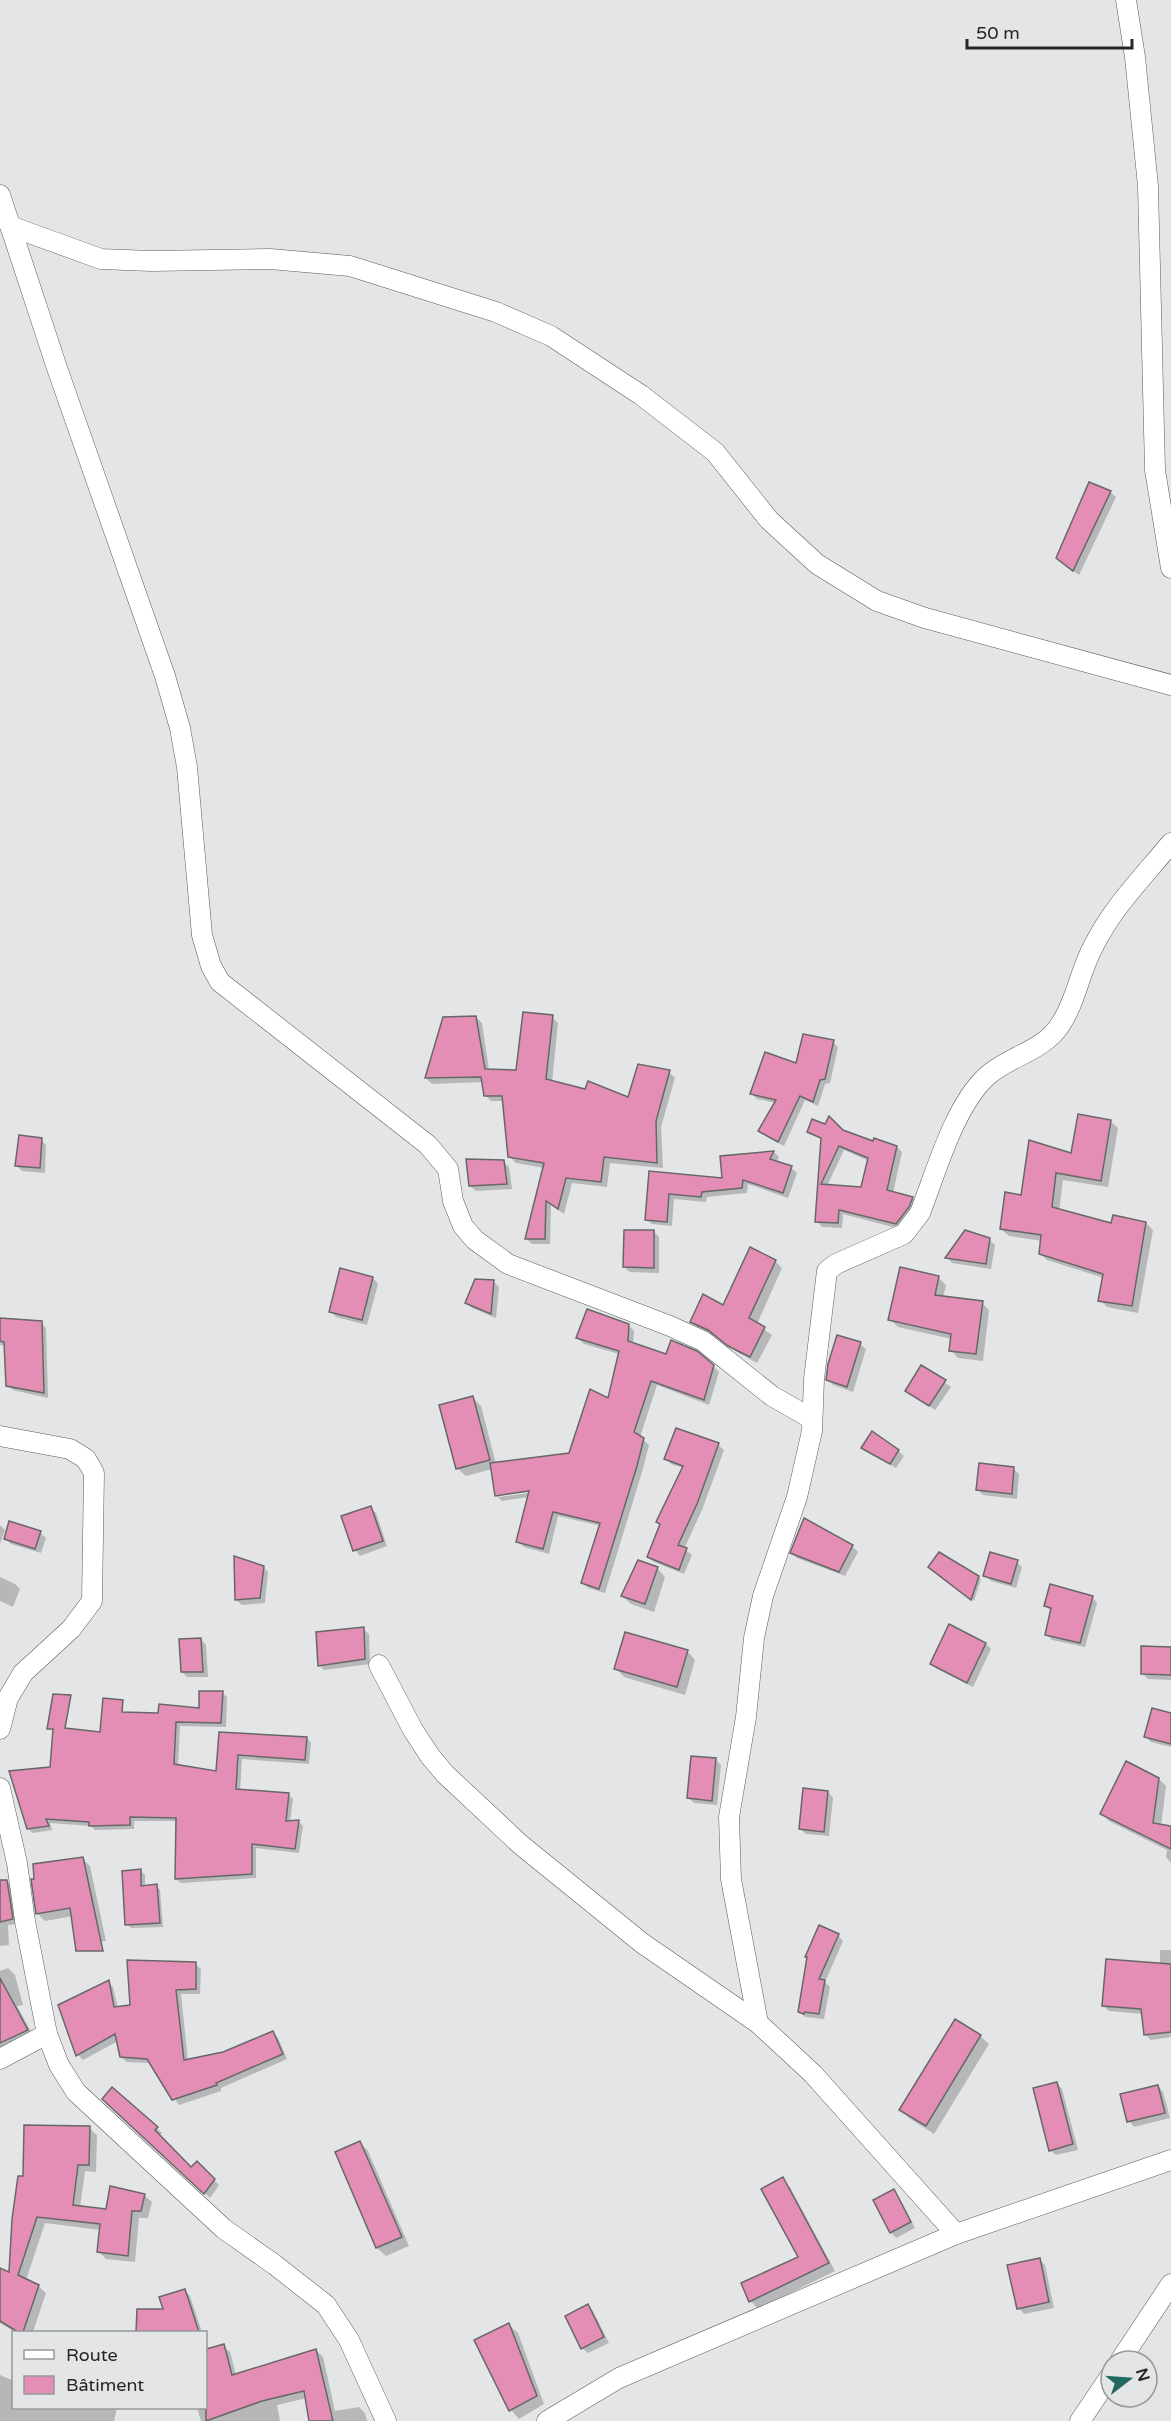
<svg xmlns="http://www.w3.org/2000/svg" width="1171" height="2421" viewBox="0 0 1171 2421" font-family="'Varela Round',sans-serif">
<style>
.shadow{fill:#0003;fill-rule:evenodd}
.building{fill:#e48eb5;stroke:#686767;stroke-width:1.5;fill-rule:evenodd}
.lines{fill:none;stroke-linecap:round;stroke-linejoin:round}
.street-casing{stroke:#5a5b5c;stroke-width:21}
.street{stroke:#fff;stroke-width:20}
</style>
<rect width="100%" height="100%" fill="#e3e5e6"/>
<!-- shadow -->
<g class="shadow">
<path d="M1110 492 1116 497 1079 575 1063 563Z"/>
<path d="M476 1017 482 1023 489 1070 518 1071 552 1017 558 1023 552 1082 629 1099 669 1072 675 1078 661 1127 663 1168 610 1163 607 1187 572 1183 564 1214 551 1205 550 1244H532L526 1238 544 1168 516 1163 510 1157 504 1101H491L485 1095 483 1082 432 1084 426 1078 444 1018Z"/>
<path d="M833 1042 838 1047 830 1083 825 1084 818 1106 805 1100 784 1146 765 1136 760 1130 776 1103 757 1099 752 1094Z"/>
<path d="M1110 1121 1118 1128 1108 1187 1063 1180 1059 1211 1113 1224 1146 1223 1153 1230 1138 1313 1107 1307 1100 1300 1104 1278 1047 1260 1040 1253 1042 1241 1009 1236 1001 1229 1022 1196Z"/>
<path d="M826 1125 875 1143 897 1147 902 1152 893 1193 913 1198 918 1203 900 1229 843 1214 842 1228 822 1227 817 1221 822 1140 809 1132ZM844 1150 869 1161 862 1188 827 1186Z"/>
<path d="M41 1140 46 1145 45 1173 22 1171 16 1165Z"/>
<path d="M774 1152 779 1157 776 1163 791 1168 797 1173 788 1198 748 1184 747 1193 707 1197 706 1202 674 1199 672 1226 652 1224 646 1219 650 1173 723 1180 721 1158Z"/>
<path d="M503 1162 509 1167 512 1189 476 1191 470 1186Z"/>
<path d="M653 1231 659 1237V1273L630 1272 624 1267Z"/>
<path d="M989 1239 995 1245 991 1269 952 1263 947 1257Z"/>
<path d="M775 1261 782 1268 757 1324 772 1335 757 1363 737 1352 717 1337 699 1329 691 1321 724 1307Z"/>
<path d="M938 1277 946 1285 943 1298 982 1303 989 1310 983 1361 958 1358 951 1350 952 1339 898 1327 890 1319Z"/>
<path d="M373 1278 378 1284 367 1325 336 1317 331 1311Z"/>
<path d="M494 1282 499 1287 496 1318 472 1308 466 1303Z"/>
<path d="M0 1320 41 1323 46 1328 48 1398 13 1390 8 1385 6 1346 0 1345Z"/>
<path d="M628 1325 634 1331 633 1344 667 1356 713 1366 719 1372 709 1405 657 1385 640 1437 649 1445 642 1472 605 1593 588 1588 583 1582 601 1526 558 1516 549 1554 524 1547 518 1542 529 1497 502 1501 496 1495 492 1469 466 1476 457 1468 473 1398 481 1406 496 1464 570 1454 609 1400 619 1354 584 1344 578 1338ZM537 1489V1492L499 1497V1494Z"/>
<path d="M860 1344 866 1349 853 1392 833 1385 828 1380Z"/>
<path d="M922 1367 951 1387 935 1410 907 1391Z"/>
<path d="M718 1445 724 1450 702 1510 684 1549 692 1555 684 1574 654 1562 648 1557 661 1525 658 1522 683 1468 671 1464 666 1458Z"/>
<path d="M862 1448 898 1451 904 1456 896 1468 868 1453Z"/>
<path d="M1014 1469 1019 1474 1017 1499 983 1495 978 1490Z"/>
<path d="M370 1508 376 1513 387 1546 360 1556 355 1550Z"/>
<path d="M805 1520 852 1546 858 1552 845 1576 797 1558 792 1553Z"/>
<path d="M0 1525 5 1530 0 1544Z"/>
<path d="M40 1533 46 1538 41 1553 11 1544 5 1538Z"/>
<path d="M1017 1562 1022 1567 1016 1588 991 1581 985 1575Z"/>
<path d="M263 1567 268 1572 265 1603 242 1605 236 1600Z"/>
<path d="M657 1568 665 1577 654 1612 631 1604 622 1596Z"/>
<path d="M933 1569 978 1577 981 1579 974 1601Z"/>
<path d="M0 1577 15 1584 20 1589 13 1607 0 1601Z"/>
<path d="M1092 1597 1097 1603 1085 1647 1052 1640 1046 1634 1052 1612 1046 1606Z"/>
<path d="M950 1626 986 1644 991 1649 973 1687 937 1669 932 1664Z"/>
<path d="M363 1629 369 1634 370 1664 324 1670 319 1665Z"/>
<path d="M201 1639 206 1645 208 1677H187L182 1672Z"/>
<path d="M1171 1649V1680L1148 1679 1142 1673Z"/>
<path d="M687 1651 695 1660 685 1695 624 1677 616 1668Z"/>
<path d="M222 1693 227 1697 226 1727 180 1726 178 1767 218 1773 220 1734 307 1738 311 1743 309 1764 242 1759 240 1791 288 1794 293 1799 290 1822 298 1821 303 1826 299 1853 256 1848V1878L181 1883 176 1879 177 1821H134V1829L95 1830 91 1826 50 1823 52 1830 33 1833 28 1829 51 1769 109 1734 159 1714 200 1709Z"/>
<path d="M1171 1715V1747L1151 1742 1146 1737Z"/>
<path d="M715 1759 721 1765 717 1805 694 1803 689 1798Z"/>
<path d="M1159 1779 1166 1786 1161 1826 1171 1827V1863L1166 1857 1167 1850 1109 1821 1102 1814Z"/>
<path d="M828 1792 833 1798 829 1836 806 1834 800 1829Z"/>
<path d="M83 1859 90 1866 106 1941 83 1943 73 1916 45 1921 38 1914 33 1881Z"/>
<path d="M141 1871 145 1875V1887L156 1886 160 1890 163 1927 131 1928 127 1924Z"/>
<path d="M0 1881H7L11 1886 17 1924 8 1925 9 1945 0 1946Z"/>
<path d="M838 1935 843 1941 825 1982 830 1987 824 2019 805 2017 799 2011Z"/>
<path d="M1160 1950H1171V2037L1151 2040 1145 2034 1143 2014 1109 2011 1104 2006 1160 1965Z"/>
<path d="M195 1964 201 1969 200 1994H181L188 2061 224 2053 273 2032 278 2038 287 2059 221 2088V2091L179 2105 151 2063 127 2062 121 2057 118 2041 83 2060 78 2055 108 1982 113 1987 118 2008 131 2006Z"/>
<path d="M8 1968 15 1975 23 2005 17 2006 34 2037 0 2051V1971Z"/>
<path d="M980 2036 989 2044 934 2134 909 2118 901 2110Z"/>
<path d="M1057 2083 1062 2089 1078 2150 1056 2155 1050 2150Z"/>
<path d="M1158 2086 1163 2092 1170 2118 1134 2127 1129 2121Z"/>
<path d="M112 2089 162 2133 159 2136 191 2169 197 2163 219 2185 210 2198 104 2099Z"/>
<path d="M89 2128 97 2135 96 2172 85 2171 80 2207 107 2210 144 2195 152 2202 148 2218H139L135 2262 106 2259 99 2252 101 2230 45 2223 26 2280 38 2286 46 2293 33 2332H15L0 2323V2269L11 2274 24 2178Z"/>
<path d="M360 2143 368 2151 409 2246 386 2256 377 2248 336 2153Z"/>
<path d="M782 2179 790 2187 835 2271 758 2309 751 2301 800 2257Z"/>
<path d="M893 2191 899 2197 915 2228 896 2238 891 2232Z"/>
<path d="M1039 2259 1045 2265 1054 2308 1024 2314 1019 2308Z"/>
<path d="M185 2291 190 2296 202 2332H138V2310L165 2311Z"/>
<path d="M588 2306 593 2311 609 2343 588 2353 582 2348Z"/>
<path d="M509 2325 518 2333 544 2404 519 2419 511 2410 476 2341Z"/>
<path d="M223 2346 230 2352 236 2375 316 2350 323 2357 335 2411 359 2407 365 2413 367 2421H311L307 2398 277 2405 280 2421H201L197 2408H206V2387L210 2385 206 2368V2350Z"/>
<path d="M0 2375 14 2381V2408H117L114 2421H0Z"/>
</g>
<!-- building -->
<g class="building">
<path d="M1089 482 1111 491 1073 571 1056 558Z"/>
<path d="M523 1012 553 1015 546 1079 585 1089 588 1081 628 1097 638 1064 670 1070 656 1121 657 1163 604 1157 601 1182 566 1178 558 1209 546 1201 545 1239H525L544 1163 508 1157 502 1096H484L481 1077 425 1078 443 1017 476 1016 485 1069 516 1070Z"/>
<path d="M803 1034 834 1040 825 1079 820 1080 813 1102 800 1096 778 1142 758 1131 776 1100 750 1094 765 1052 796 1063Z"/>
<path d="M1078 1114 1111 1120 1101 1181 1056 1173 1052 1207 1111 1223 1113 1215 1146 1222 1132 1306 1098 1301 1103 1274 1039 1254 1041 1235 1000 1229 1005 1192 1021 1195 1029 1140 1071 1153Z"/>
<path d="M829 1116 843 1130 873 1141 874 1138 897 1146 887 1190 913 1197 909 1207 896 1224 839 1210 838 1223 815 1222 821 1138 807 1132 812 1119 825 1124ZM839 1146 868 1158 861 1187 821 1184Z"/>
<path d="M19 1135 42 1138 40 1168 15 1166Z"/>
<path d="M774 1151 770 1159 792 1166 783 1193 743 1180 742 1188 702 1192 701 1197 669 1194 667 1222 645 1220 649 1171 722 1178 720 1156Z"/>
<path d="M466 1159 504 1160 507 1184 469 1186Z"/>
<path d="M624 1230H654V1268L623 1267Z"/>
<path d="M965 1230 990 1238 986 1264 945 1258Z"/>
<path d="M750 1247 776 1260 749 1318 765 1327 750 1357 728 1346 708 1330 690 1322 703 1294 723 1305Z"/>
<path d="M900 1267 939 1276 935 1295 983 1301 976 1354 949 1351 951 1334 888 1320Z"/>
<path d="M340 1268 373 1277 362 1320 329 1312Z"/>
<path d="M475 1279 494 1280 491 1314 465 1303Z"/>
<path d="M587 1309 629 1324 628 1341 666 1354 671 1340 697 1351 714 1365 704 1400 651 1381 634 1432 644 1438 637 1466 599 1589 581 1583 600 1523 553 1512 543 1549 516 1542 529 1491 495 1496 490 1463 569 1453 590 1389 608 1398 619 1351 576 1338Z"/>
<path d="M0 1318 42 1321 44 1393 6 1386 4 1342 0 1341Z"/>
<path d="M837 1335 861 1342 847 1387 826 1380 828 1364Z"/>
<path d="M921 1365 946 1380 929 1406 905 1391Z"/>
<path d="M473 1396 490 1460 456 1469 439 1405Z"/>
<path d="M676 1428 719 1443 697 1504 678 1545 687 1548 679 1570 647 1557 660 1524 656 1522 683 1466 664 1459Z"/>
<path d="M872 1431 899 1450 890 1464 861 1448Z"/>
<path d="M979 1463 1014 1467 1012 1494 976 1490Z"/>
<path d="M371 1506 383 1541 353 1551 341 1516Z"/>
<path d="M804 1518 853 1545 839 1572 790 1553Z"/>
<path d="M9 1521 41 1531 35 1549 4 1539Z"/>
<path d="M939 1552 979 1576 971 1600 928 1567Z"/>
<path d="M990 1552 1018 1560 1011 1584 983 1576Z"/>
<path d="M234 1556 264 1566 260 1598 235 1600Z"/>
<path d="M638 1560 658 1567 645 1604 621 1596Z"/>
<path d="M1050 1584 1093 1596 1080 1643 1045 1635 1051 1608 1044 1606Z"/>
<path d="M949 1624 986 1643 967 1683 930 1664Z"/>
<path d="M364 1627 365 1659 318 1666 316 1632Z"/>
<path d="M625 1632 688 1650 677 1687 614 1669Z"/>
<path d="M201 1638 203 1672H181L179 1639Z"/>
<path d="M1141 1646 1171 1647V1675L1141 1674Z"/>
<path d="M199 1691H223L221 1723 176 1722 174 1764 216 1771 219 1732 307 1737 305 1760 238 1755 236 1789 289 1793 286 1821 299 1820 295 1849 252 1844V1874L175 1879 176 1818 130 1817V1825L89 1826V1822L46 1819 49 1826 27 1829 9 1771 50 1767 53 1729H47L53 1694 71 1695 65 1728 100 1732 103 1698 123 1700 122 1712 158 1713 159 1704 199 1708Z"/>
<path d="M1152 1708 1171 1713V1744L1144 1737Z"/>
<path d="M691 1756 716 1758 712 1801 687 1798Z"/>
<path d="M1126 1761 1159 1778 1153 1823 1171 1826V1849L1100 1814Z"/>
<path d="M803 1788 828 1791 824 1832 799 1829Z"/>
<path d="M83 1857 103 1951H76L70 1908 36 1914 31 1879H34L33 1864Z"/>
<path d="M141 1869V1886L157 1884 160 1923 125 1925 122 1871Z"/>
<path d="M0 1880H7L13 1919 0 1922Z"/>
<path d="M819 1925 839 1934 819 1979 825 1980 819 2014 805 2012 804 2014 798 2012 807 1957H805Z"/>
<path d="M1106 1959 1171 1964V2032L1144 2035 1141 2009 1102 2006Z"/>
<path d="M127 1960 196 1962V1989L176 1990 184 2060 223 2052 273 2031 283 2054 216 2083 217 2085 172 2100 147 2059 120 2057 115 2034 76 2056 58 2005 109 1980 114 2007 130 2005Z"/>
<path d="M0 1978 28 2030 0 2043Z"/>
<path d="M955 2019 981 2035 926 2126 899 2110Z"/>
<path d="M1057 2082 1073 2144 1049 2151 1033 2088Z"/>
<path d="M1158 2085 1165 2113 1127 2122 1120 2094Z"/>
<path d="M112 2087 158 2127 155 2130 191 2167 197 2161 215 2179 204 2194 102 2099Z"/>
<path d="M24 2125 90 2126 89 2165H78L73 2205 106 2209 110 2186 145 2194 141 2211H132L128 2256 97 2252 100 2224 37 2217 18 2275 39 2285 23 2332H18L0 2321V2268L9 2272 12 2219 18 2176H23Z"/>
<path d="M360 2141 402 2237 376 2248 335 2152Z"/>
<path d="M783 2177 829 2263 749 2302 741 2283 798 2257 761 2189Z"/>
<path d="M894 2189 911 2222 890 2233 873 2200Z"/>
<path d="M1040 2258 1049 2302 1017 2309 1007 2265Z"/>
<path d="M185 2289 199 2332H136L137 2309H163L159 2297Z"/>
<path d="M588 2304 604 2337 581 2349 565 2316Z"/>
<path d="M509 2323 537 2396 509 2411 474 2340Z"/>
<path d="M224 2344 232 2375 316 2349 333 2421H309L304 2391 262 2401 206 2421V2349Z"/>
</g>
<g class="lines">
<!-- street casing -->
<g class="street-casing">
<g id="street">
<path d="M1126 0 1135 57 1148 186 1155 470 1171 568"/>
<path d="M0 195 57 368 165 676 180 728 187 767 202 935 211 966 220 982 428 1145 448 1169 453 1201 463 1226 475 1240 508 1264 670 1326 703 1341 772 1396 812 1419"/>
<path d="M10 226 101 259 151 261 270 259 350 266 496 312 551 336 641 395 715 452 769 520 817 564 877 601 925 618 1171 685"/>
<path d="M0 1436 70 1449 86 1459 94 1473 92 1601 71 1629 23 1673 8 1698 0 1729"/>
<path d="M379 1665 413 1730 430 1756 445 1774 521 1845 642 1943 758 2023 813 2074 956 2234"/>
<path d="M0 1788 17 1863 25 1921 47 2034 59 2065 76 2092 224 2229 275 2265 326 2305 349 2340 386 2421"/>
<path d="M758 2023 731 1879 729 1817 746 1717 754 1638 763 1596 797 1497 812 1431 814 1379 827 1271 836 1264 904 1234 920 1213C936 1172 954 1107 986 1077 1007 1057 1044 1051 1060 1025 1076 1002 1080 970 1094 945 1113 907 1144 876 1171 843"/>
<path d="M0 2059 47 2034"/>
<path d="M1120 2361 1171 2284"/>
<path d="M547 2421 619 2378 956 2234 1171 2160"/>
<path d="M1080 2421 1111 2375"/>
</g>
</g>
<!-- street -->
<use href="#street" class="street"/>
</g>
<!-- legend -->
<rect x="12" y="2331" width="195" height="78" fill="#e3e5e6" stroke="#979999" stroke-width="1.5"/>
<rect x="24" y="2350" width="30" height="9" fill="#ffffff" stroke="#979999" stroke-width="1.5"/>
<text x="66" y="2361" font-size="18" fill="#252626">Route</text>
<rect x="24" y="2376" width="30" height="18" fill="#e48eb5" stroke="#979999" stroke-width="1.5"/>
<text x="66" y="2391" font-size="18" fill="#252626">Bâtiment</text>
<!-- north arrow -->
<g transform="translate(1129 2379) rotate(73)"><circle r="28" fill="#e3e5e6" stroke="#979999" stroke-width="1.5"/>
<path d="M0-4.5L10 22L0 15L-10 22Z" fill="#226a61"/>
<text y="-9" font-size="16" font-weight="bold" text-anchor="middle" fill="#252626">N</text>
</g>
<!-- scale -->
<path d="M967 39v9h165v-9" fill="none" stroke="#252626" stroke-width="3"/>
<text x="976" y="39" font-size="18" fill="#252626" stroke="#e3e5e6" stroke-width="4.5" paint-order="stroke">50 m</text>
</svg>
